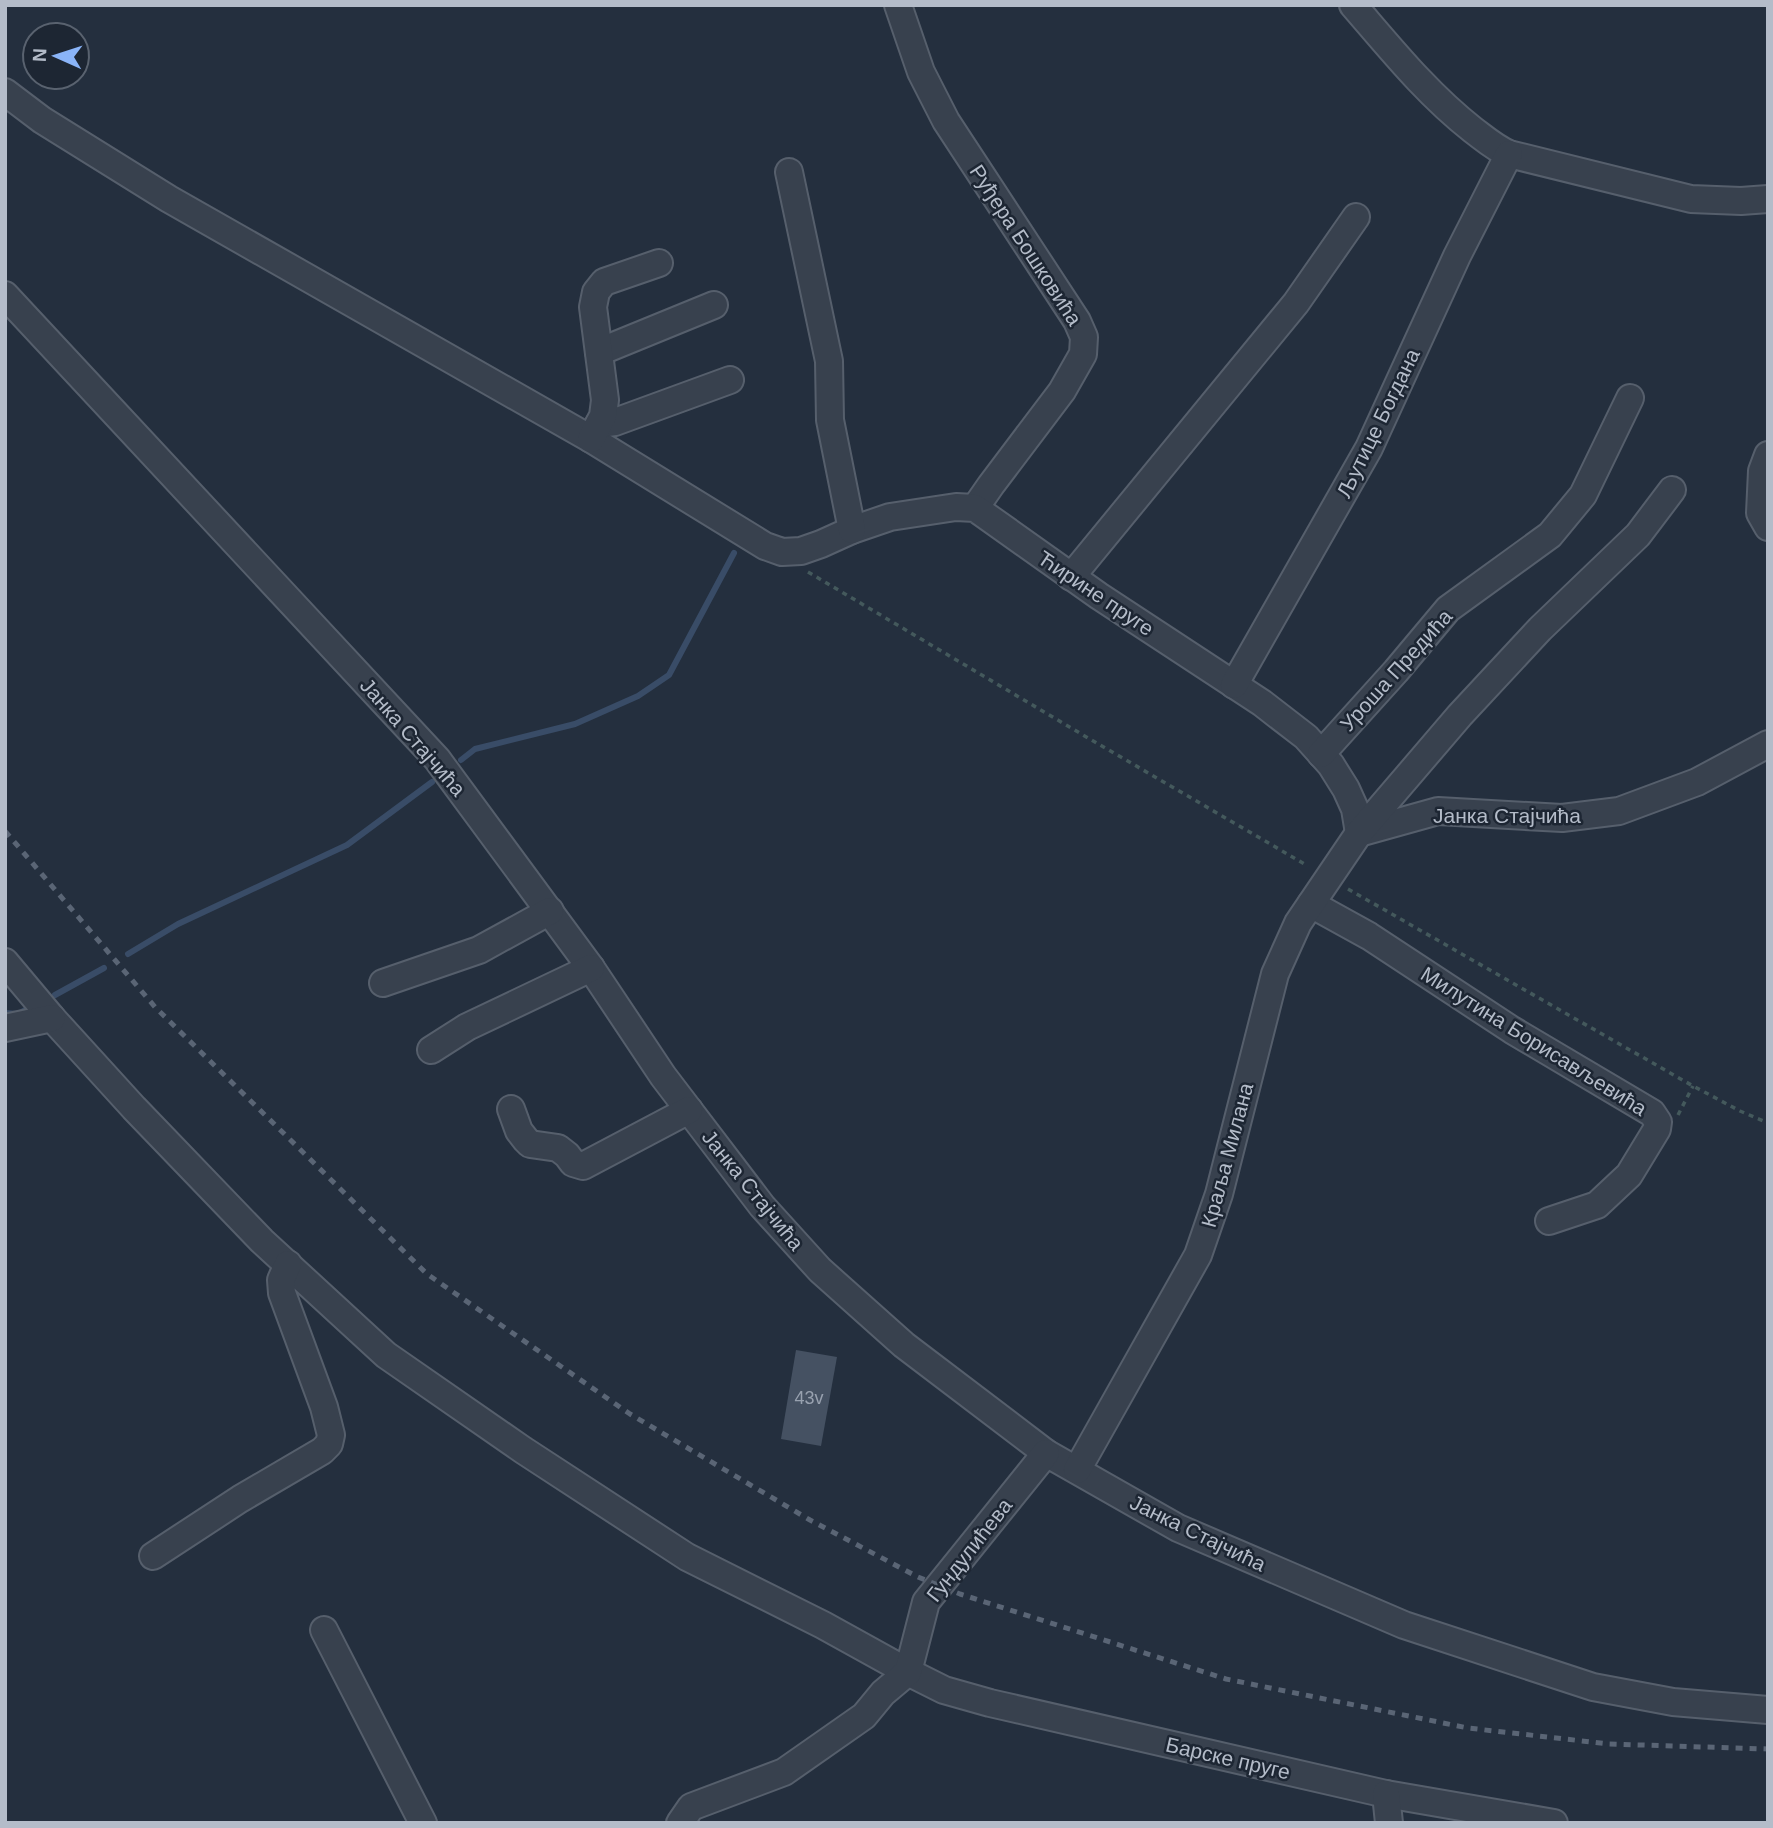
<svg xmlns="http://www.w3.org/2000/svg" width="1773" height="1828" viewBox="0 0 1773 1828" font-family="Helvetica,sans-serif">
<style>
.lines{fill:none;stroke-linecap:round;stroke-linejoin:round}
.stream{stroke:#394c67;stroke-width:6}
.building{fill:#455162}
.minor-casing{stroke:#565f6c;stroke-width:30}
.path{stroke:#44595c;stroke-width:3.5;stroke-dasharray:5 5;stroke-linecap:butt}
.minor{stroke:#38414e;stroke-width:26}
.rail{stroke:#5a6575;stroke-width:5;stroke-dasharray:7 7;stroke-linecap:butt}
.labels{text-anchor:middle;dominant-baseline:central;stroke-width:5;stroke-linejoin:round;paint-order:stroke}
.number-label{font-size:18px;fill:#98a1af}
.street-label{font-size:21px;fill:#b4bcc9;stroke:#1d2633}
</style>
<rect width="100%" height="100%" fill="#242f3e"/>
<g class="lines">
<!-- stream -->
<g class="stream">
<path d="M461 760 475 749 575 724 638 696 669 675 734 553"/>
<path d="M128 954 178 924 347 845 432 782"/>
<path d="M55 995 104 968"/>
<path d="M5 1013 18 1014 25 1010"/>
</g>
</g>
<!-- building -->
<path class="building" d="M796 1350 837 1357 821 1446 781 1439Z"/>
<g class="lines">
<!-- minor casing -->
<g class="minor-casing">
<g id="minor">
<path d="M898 5 921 72 946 121 1077 321 1084 337 1083 354 1062 391 991 485 975 508"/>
<path d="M1353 5C1391 49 1427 94 1473 130 1485 139 1495 148 1509 154L1691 199 1741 201 1768 199"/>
<path d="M5 92 42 120 169 199 591 439 765 546 782 552 801 551 821 544 852 530 890 517 956 507 975 508 1099 596 1262 703 1306 737 1331 765 1346 789 1355 809 1359 833"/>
<path d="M789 172 829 361 830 420 852 530"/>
<path d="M5 295 437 759 591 968 663 1076 762 1206 820 1270 904 1345 1046 1453 1178 1528 1404 1625 1593 1687 1673 1702 1768 1710"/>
<path d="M599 352 714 305"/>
<path d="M599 424 615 422 730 380"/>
<path d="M591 439 603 416 605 400 593 307 596 292 604 282 659 263"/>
<path d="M1768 455 1762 471 1760 513 1768 527"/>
<path d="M1071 577 1296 303 1356 217"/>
<path d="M1234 685 1369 448 1457 256 1509 154"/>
<path d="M1321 754 1396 671 1448 609 1550 535 1583 495 1630 398"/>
<path d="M1359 833 1438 811 1562 818 1619 811 1697 782 1768 744"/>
<path d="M1311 904 1369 936 1512 1030 1652 1113 1658 1122 1657 1129 1629 1175 1597 1205 1549 1221"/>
<path d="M5 962 52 1018 134 1108 262 1241 386 1355 523 1450 687 1557 823 1625 908 1672 944 1690 990 1703 1386 1794 1554 1823"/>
<path d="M383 983 479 950 550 911"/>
<path d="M5 1028 52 1018"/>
<path d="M431 1050 467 1027 591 968"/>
<path d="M511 1109 519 1131 526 1140 530 1144 558 1148 567 1155 573 1163 583 1166 689 1110"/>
<path d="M1077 1470 1198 1255 1219 1194 1275 974 1298 923 1359 833 1460 715 1540 629 1638 535 1672 490"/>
<path d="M153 1556 240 1499 322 1451 329 1444 331 1435 324 1407 282 1293 281 1280 288 1264"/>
<path d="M324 1630 423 1823"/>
<path d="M1386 1794 1389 1823"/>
<path d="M680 1823 691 1807 784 1772 864 1716 883 1693 908 1672 926 1602 1046 1453"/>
</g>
</g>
<!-- path -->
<g class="path">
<path d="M808 572 1083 735 1308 866"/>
<path d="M1348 889 1693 1086 1740 1111 1768 1123"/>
<path d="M1678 1115 1693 1086"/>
</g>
<!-- minor -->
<use href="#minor" class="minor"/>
<!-- rail -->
<path class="rail" d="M5 831 155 1007 427 1274 630 1414 810 1520 918 1577 960 1594 1226 1679 1468 1728 1609 1744 1768 1749"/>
</g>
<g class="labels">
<!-- number labels -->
<g class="number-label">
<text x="809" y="1398">43v</text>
</g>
<!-- street labels -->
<g class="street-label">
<text transform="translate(1026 245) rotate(57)">Руђера Бошковића</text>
<text transform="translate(1378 423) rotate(-64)">Љутице Богдана</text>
<text transform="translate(1096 593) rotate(34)">Ћирине пруге</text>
<text transform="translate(1396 670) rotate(-48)">Уроша Предића</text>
<text transform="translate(413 737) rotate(49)">Јанка Стајчића</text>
<text x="1507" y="815">Јанка Стајчића</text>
<text transform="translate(1534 1041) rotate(32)">Милутина Борисављевића</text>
<text transform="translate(1227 1155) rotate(-75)">Краља Милана</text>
<text transform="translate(753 1190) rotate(51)">Јанка Стајчића</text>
<text transform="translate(1198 1533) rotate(26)">Јанка Стајчића</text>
<text transform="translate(969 1550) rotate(-52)">Гундулићева</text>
<text transform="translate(1228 1758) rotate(13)">Барске пруге</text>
</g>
</g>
<!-- border -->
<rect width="1773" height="1828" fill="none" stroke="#b4bcc9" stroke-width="14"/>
<!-- north arrow -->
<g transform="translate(56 56) rotate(273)"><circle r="33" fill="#1d2633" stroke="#59626f" stroke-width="2"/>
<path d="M0-5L12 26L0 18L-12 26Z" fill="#8ab4f8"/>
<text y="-10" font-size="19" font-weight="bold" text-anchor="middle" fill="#b4bcc9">N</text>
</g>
</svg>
